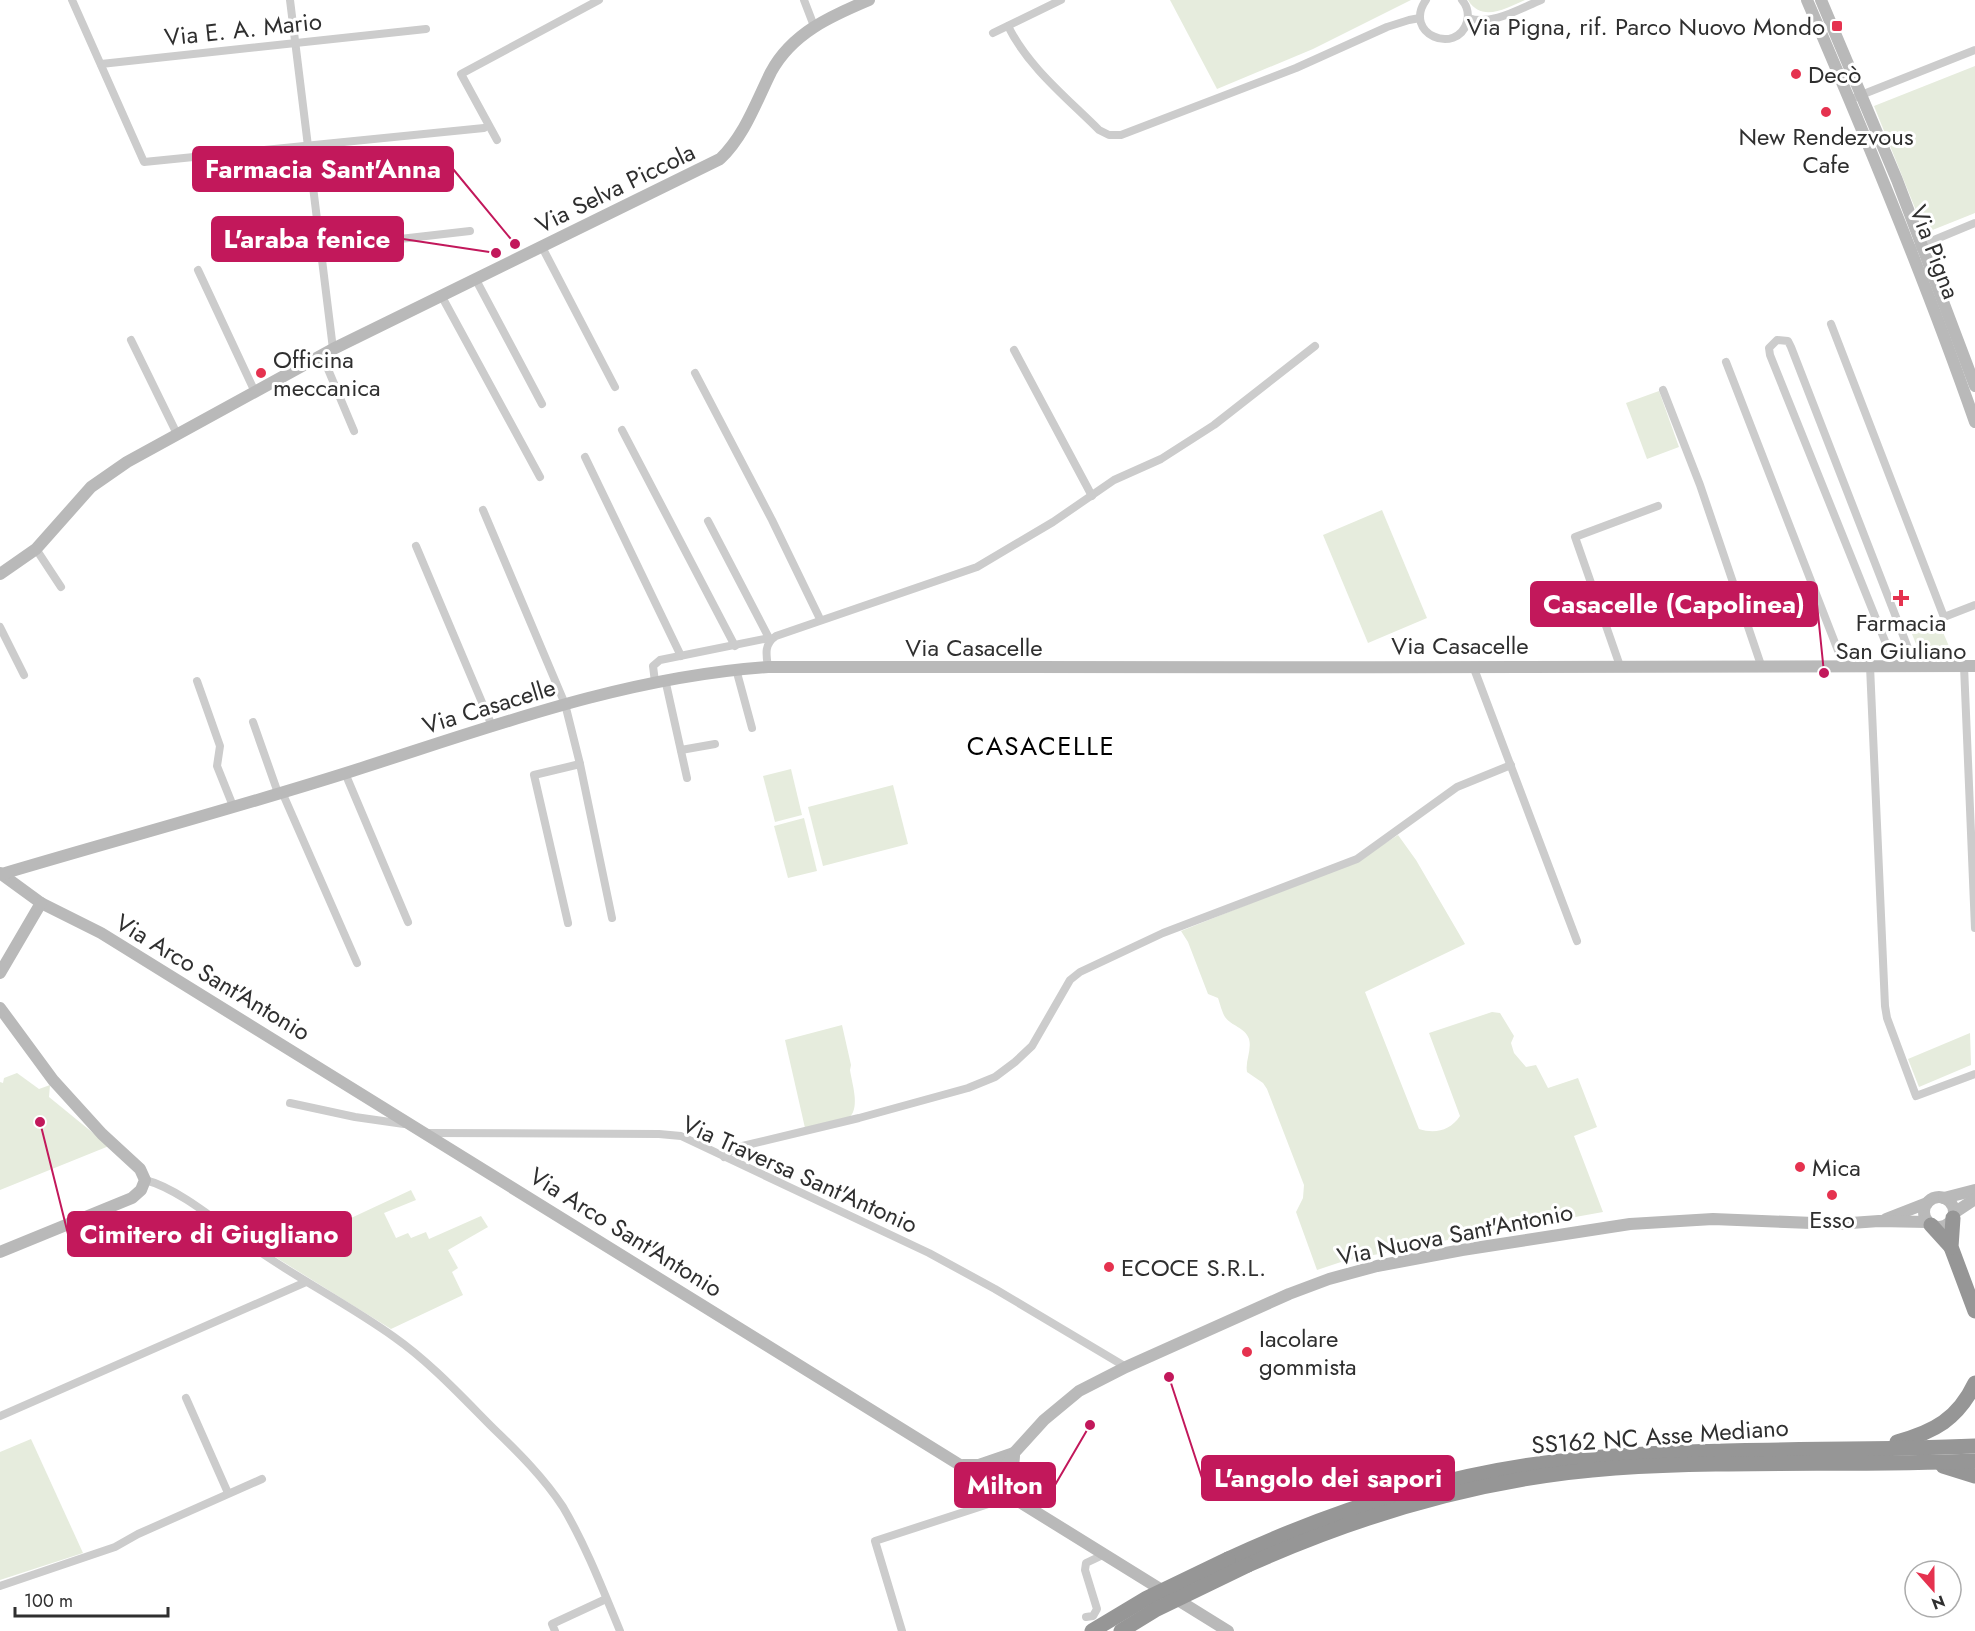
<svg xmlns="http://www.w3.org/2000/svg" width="1975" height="1631" viewBox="0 0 1975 1631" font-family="Jost,sans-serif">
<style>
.green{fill:#e6ecdd}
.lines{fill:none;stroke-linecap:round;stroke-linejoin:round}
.street{stroke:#ccc;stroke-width:8}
.secondary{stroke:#b9b9b9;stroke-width:12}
.highway{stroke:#969696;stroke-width:15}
.highway-bridge{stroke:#969696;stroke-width:15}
.poi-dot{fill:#e5324f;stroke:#fff;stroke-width:2}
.labels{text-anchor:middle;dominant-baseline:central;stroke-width:6;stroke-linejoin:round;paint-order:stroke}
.poi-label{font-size:24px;fill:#2f2f2f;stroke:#fff;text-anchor:start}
.street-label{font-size:24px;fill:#2f2f2f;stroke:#fff}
.neighbourhood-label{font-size:26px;letter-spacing:1.5px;fill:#000;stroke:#fff}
.leader{fill:none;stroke:#c2185b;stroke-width:2}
.callout-dot{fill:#c2185b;stroke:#fff;stroke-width:2}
.callout{fill:#c2185b;stroke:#c2185b;stroke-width:2}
.callout-label{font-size:26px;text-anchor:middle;font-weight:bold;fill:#fff}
</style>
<rect width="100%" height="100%" fill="#fff"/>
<!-- green -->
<g class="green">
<path d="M1170 0H1411L1313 49 1217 89Z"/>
<path d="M1468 0H1525C1506 8 1482 23 1468 0Z"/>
<path d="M1975 66V213L1925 233 1874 106Z"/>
<path d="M1659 391 1679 447 1647 459 1626 403Z"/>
<path d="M1382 510 1427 618 1368 643 1323 535Z"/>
<path d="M1939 623 1954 658 1922 659 1912 634Z"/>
<path d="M791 769 802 815 775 822 763 776Z"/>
<path d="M893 785 908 844 823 866 808 807Z"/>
<path d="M804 818 817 871 788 878 774 826Z"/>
<path d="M1398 835 1416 860 1465 944 1365 992 1419 1129C1435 1134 1450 1131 1460 1116L1429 1033 1492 1012 1500 1013 1514 1036 1511 1043 1514 1053 1526 1067 1536 1065 1548 1088 1578 1078 1597 1127 1574 1136 1603 1212 1448 1240 1344 1261 1317 1270 1296 1212 1303 1198 1304 1185 1267 1089 1263 1083 1247 1072C1245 1061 1252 1050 1249 1039 1245 1027 1231 1026 1225 1017 1222 1012 1220 1004 1218 998L1208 994 1188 942 1181 931 1357 861Z"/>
<path d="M842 1025 851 1065 850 1070C852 1084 860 1106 850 1117L805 1128 785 1040Z"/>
<path d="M1970 1033 1971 1065 1919 1087 1908 1059Z"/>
<path d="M17 1073 39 1089 50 1085 49 1097 109 1146 0 1190V1082L3 1083 4 1078Z"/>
<path d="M411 1190 416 1200 384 1213 396 1238 408 1233 411 1238 426 1232 429 1239 481 1216 488 1227 448 1250 458 1268 452 1272 463 1295 391 1329 272 1255Z"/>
<path d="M31 1439 83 1553 0 1580V1452Z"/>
</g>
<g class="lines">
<!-- street -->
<g class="street">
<path d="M72 0 144 162 484 128"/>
<path d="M290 0 333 349"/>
<path d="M804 0 814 26"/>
<path d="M1426 0C1402 34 1457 56 1467 22 1469 14 1467 6 1462 0"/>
<path d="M1468 18C1492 26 1519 9 1541 0"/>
<path d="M1008 26C1028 67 1067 98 1099 130L1109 135H1121L1296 68 1387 27 1409 20 1420 18"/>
<path d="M993 33 1061 0"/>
<path d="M101 64 426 29"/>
<path d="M1856 97 1975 50"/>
<path d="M497 140 461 74 599 0"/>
<path d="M542 247 615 387"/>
<path d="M1917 247 1975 223"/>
<path d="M321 248 470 231"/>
<path d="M198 270 255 392"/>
<path d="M475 278 542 404"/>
<path d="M441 295 540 477"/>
<path d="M1831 324 1944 617 1975 605"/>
<path d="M131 340 177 434"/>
<path d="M1014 350 1092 496"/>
<path d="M322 355 354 431"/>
<path d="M1726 362 1844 666"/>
<path d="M695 373 772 520 820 619"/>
<path d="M1663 390 1700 485 1761 665"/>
<path d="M622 430 735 646"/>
<path d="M585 457 681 656"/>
<path d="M483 510 565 704 580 764 612 918"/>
<path d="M708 521 769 638"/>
<path d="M416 546 492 726"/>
<path d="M36 549 61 587"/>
<path d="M0 627 24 675"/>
<path d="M1473 666 1577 941"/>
<path d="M1620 666 1575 537 1658 506"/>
<path d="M1870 666 1885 1006 1887 1018 1916 1096 1975 1074"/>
<path d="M1895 666 1770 355 1769 348 1777 340 1788 341 1791 347 1915 666"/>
<path d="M1964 666 1975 928"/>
<path d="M768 667C766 654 764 644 776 636L977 567 1053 522 1114 480 1161 459 1214 425 1315 346"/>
<path d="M736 669 752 728"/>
<path d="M665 679 687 778"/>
<path d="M197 681 220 746 217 766 233 806"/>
<path d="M655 682 653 666 660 660 769 638 771 639"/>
<path d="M253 722 278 793"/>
<path d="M681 750 715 744"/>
<path d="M345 773 408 922"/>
<path d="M282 792 357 963"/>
<path d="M568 923 534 775 580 764"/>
<path d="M290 1103 355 1117 404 1124"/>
<path d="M426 1133 659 1134 681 1136 929 1253 995 1289 1126 1367"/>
<path d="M724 1157 734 1148 859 1118 968 1088 995 1077 1015 1062 1032 1046 1070 980 1080 972 1163 933 1357 859 1457 787 1511 765"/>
<path d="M145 1180C182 1189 229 1232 263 1254 306 1283 352 1307 394 1337 431 1363 462 1397 494 1429 519 1453 544 1478 563 1507 586 1546 603 1590 620 1631"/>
<path d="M186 1398 228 1493"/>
<path d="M0 1416 306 1282"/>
<path d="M0 1586 115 1547 138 1534 262 1479"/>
<path d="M1086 1617 1093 1616 1097 1609 1085 1570 1086 1563 1105 1554"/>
<path d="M555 1631 552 1624 606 1599"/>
<path d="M902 1631 875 1541 1013 1496"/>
</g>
<!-- secondary -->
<g class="secondary">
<path d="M1807 0C1867 139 1925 279 1975 422"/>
<path d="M1821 0 1897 180 1975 386"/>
<path d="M0 574 36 549 91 487 127 462 333 349 720 159C745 135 756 102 771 72 792 33 831 16 869 0"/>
<path d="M0 873 41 903 101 933 1228 1631"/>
<path d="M2 874C116 840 232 809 346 773 485 729 622 677 768 667 1170 669 1573 666 1975 666"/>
<path d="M0 973 41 903"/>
<path d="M0 1008 53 1080 102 1134 140 1169 145 1180 141 1190 132 1198 0 1252"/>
<circle cx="1939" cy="1212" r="15"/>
<path d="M1944 1198 1975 1190"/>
<path d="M1954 1213 1975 1199"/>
<path d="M1886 1219 1927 1203"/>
<path d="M1014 1456 1012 1480 1021 1501"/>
<path d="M963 1465H979L1014 1453"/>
<path d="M988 1481 999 1478 1014 1453 1044 1420 1079 1391 1126 1367 1289 1294 1329 1279 1377 1266 1462 1250 1630 1224 1713 1219 1837 1224 1879 1221 1927 1222"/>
</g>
<!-- highway -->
<g class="highway">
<path d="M1953 1218 1951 1247 1975 1311"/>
<path d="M1931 1225 1951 1247"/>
<path d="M1897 1442C1934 1432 1958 1419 1975 1383"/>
<path d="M1943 1466 1975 1476"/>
<path d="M1228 1559C1338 1508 1459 1470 1580 1459 1712 1446 1844 1452 1975 1446"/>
<path d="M1248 1565C1364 1513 1488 1477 1615 1468 1735 1460 1855 1466 1975 1461"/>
</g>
<!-- highway-bridge -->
<g class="highway-bridge">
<path d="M1092 1631 1147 1598 1228 1559"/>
<path d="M1121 1631 1155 1610 1248 1565"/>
</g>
</g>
<!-- markers -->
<g class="poi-dot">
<rect x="1831" y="20" width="12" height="12" rx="3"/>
<circle cx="1796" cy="74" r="6"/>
<circle cx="1826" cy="112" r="6"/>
<circle cx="261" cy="373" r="6"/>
<path d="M1898 589h6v6h6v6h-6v6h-6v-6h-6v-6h6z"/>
<circle cx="1800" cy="1167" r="6"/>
<circle cx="1832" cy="1195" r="6"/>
<circle cx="1109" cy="1267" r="6"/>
<circle cx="1247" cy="1352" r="6"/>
</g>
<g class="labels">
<!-- poi labels -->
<g class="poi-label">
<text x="1825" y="26" text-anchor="end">Via Pigna, rif. Parco Nuovo Mondo</text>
<text x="1808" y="74">Decò</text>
<text x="1826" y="136" text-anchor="middle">New Rendezvous<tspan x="1826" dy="28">Cafe</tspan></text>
<text x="273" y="359">Officina<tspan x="273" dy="28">meccanica</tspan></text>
<text x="1901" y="622" text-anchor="middle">Farmacia<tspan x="1901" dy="28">San Giuliano</tspan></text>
<text x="1812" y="1167">Mica</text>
<text x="1832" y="1219" text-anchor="middle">Esso</text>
<text x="1121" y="1267">ECOCE S.R.L.</text>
<text x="1259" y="1338">Iacolare<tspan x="1259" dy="28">gommista</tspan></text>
</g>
<!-- street labels -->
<g class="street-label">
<text transform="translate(243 29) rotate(-6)">Via E. A. Mario</text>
<text transform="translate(615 188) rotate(-26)">Via Selva Piccola</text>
<text transform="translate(1935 252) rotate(69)">Via Pigna</text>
<text x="1460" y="645">Via Casacelle</text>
<text x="974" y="647">Via Casacelle</text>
<text transform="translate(489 706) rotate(-17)">Via Casacelle</text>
<text transform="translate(213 977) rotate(31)">Via Arco Sant'Antonio</text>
<text transform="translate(800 1174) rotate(24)">Via Traversa Sant'Antonio</text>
<text transform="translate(626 1232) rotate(32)">Via Arco Sant'Antonio</text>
<text transform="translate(1455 1234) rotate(-11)">Via Nuova Sant'Antonio</text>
<text transform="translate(1660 1436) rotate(-4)">SS162 NC Asse Mediano</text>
</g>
<!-- neighbourhood labels -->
<g class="neighbourhood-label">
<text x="1041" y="746">CASACELLE</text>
</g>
</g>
<!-- callouts -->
<path class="leader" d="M515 244L453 169M496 253L403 239M1824 673L1817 604M40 1122L68 1234M1169 1377L1202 1478M1090 1425L1055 1485"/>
<g class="callout-dot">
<circle cx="515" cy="244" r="6"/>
<circle cx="496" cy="253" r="6"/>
<circle cx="1824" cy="673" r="6"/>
<circle cx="40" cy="1122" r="6"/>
<circle cx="1169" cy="1377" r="6"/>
<circle cx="1090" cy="1425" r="6"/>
</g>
<g class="callout">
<rect x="193" y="147" width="260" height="44" rx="6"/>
<rect x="212" y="217" width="191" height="44" rx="6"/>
<rect x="1531" y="582" width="286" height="44" rx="6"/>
<rect x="68" y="1212" width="283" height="44" rx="6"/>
<rect x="1202" y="1456" width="252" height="44" rx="6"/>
<rect x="955" y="1463" width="100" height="44" rx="6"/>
</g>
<g class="callout-label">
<text x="323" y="178">Farmacia Sant'Anna</text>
<text x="307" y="248">L'araba fenice</text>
<text x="1674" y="613">Casacelle (Capolinea)</text>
<text x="209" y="1243">Cimitero di Giugliano</text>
<text x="1328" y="1487">L'angolo dei sapori</text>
<text x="1005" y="1494">Milton</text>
</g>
<!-- north arrow -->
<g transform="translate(1933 1589) rotate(159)"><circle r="28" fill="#ffffff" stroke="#acacac" stroke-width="1.5"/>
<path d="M0-4.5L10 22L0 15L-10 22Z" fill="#e5324f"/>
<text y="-9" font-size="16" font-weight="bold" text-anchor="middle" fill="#2f2f2f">N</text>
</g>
<!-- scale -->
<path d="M15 1607v9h153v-9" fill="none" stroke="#2f2f2f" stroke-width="3"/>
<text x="24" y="1607" font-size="18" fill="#2f2f2f" stroke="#ffffff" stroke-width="4.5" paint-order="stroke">100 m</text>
</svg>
